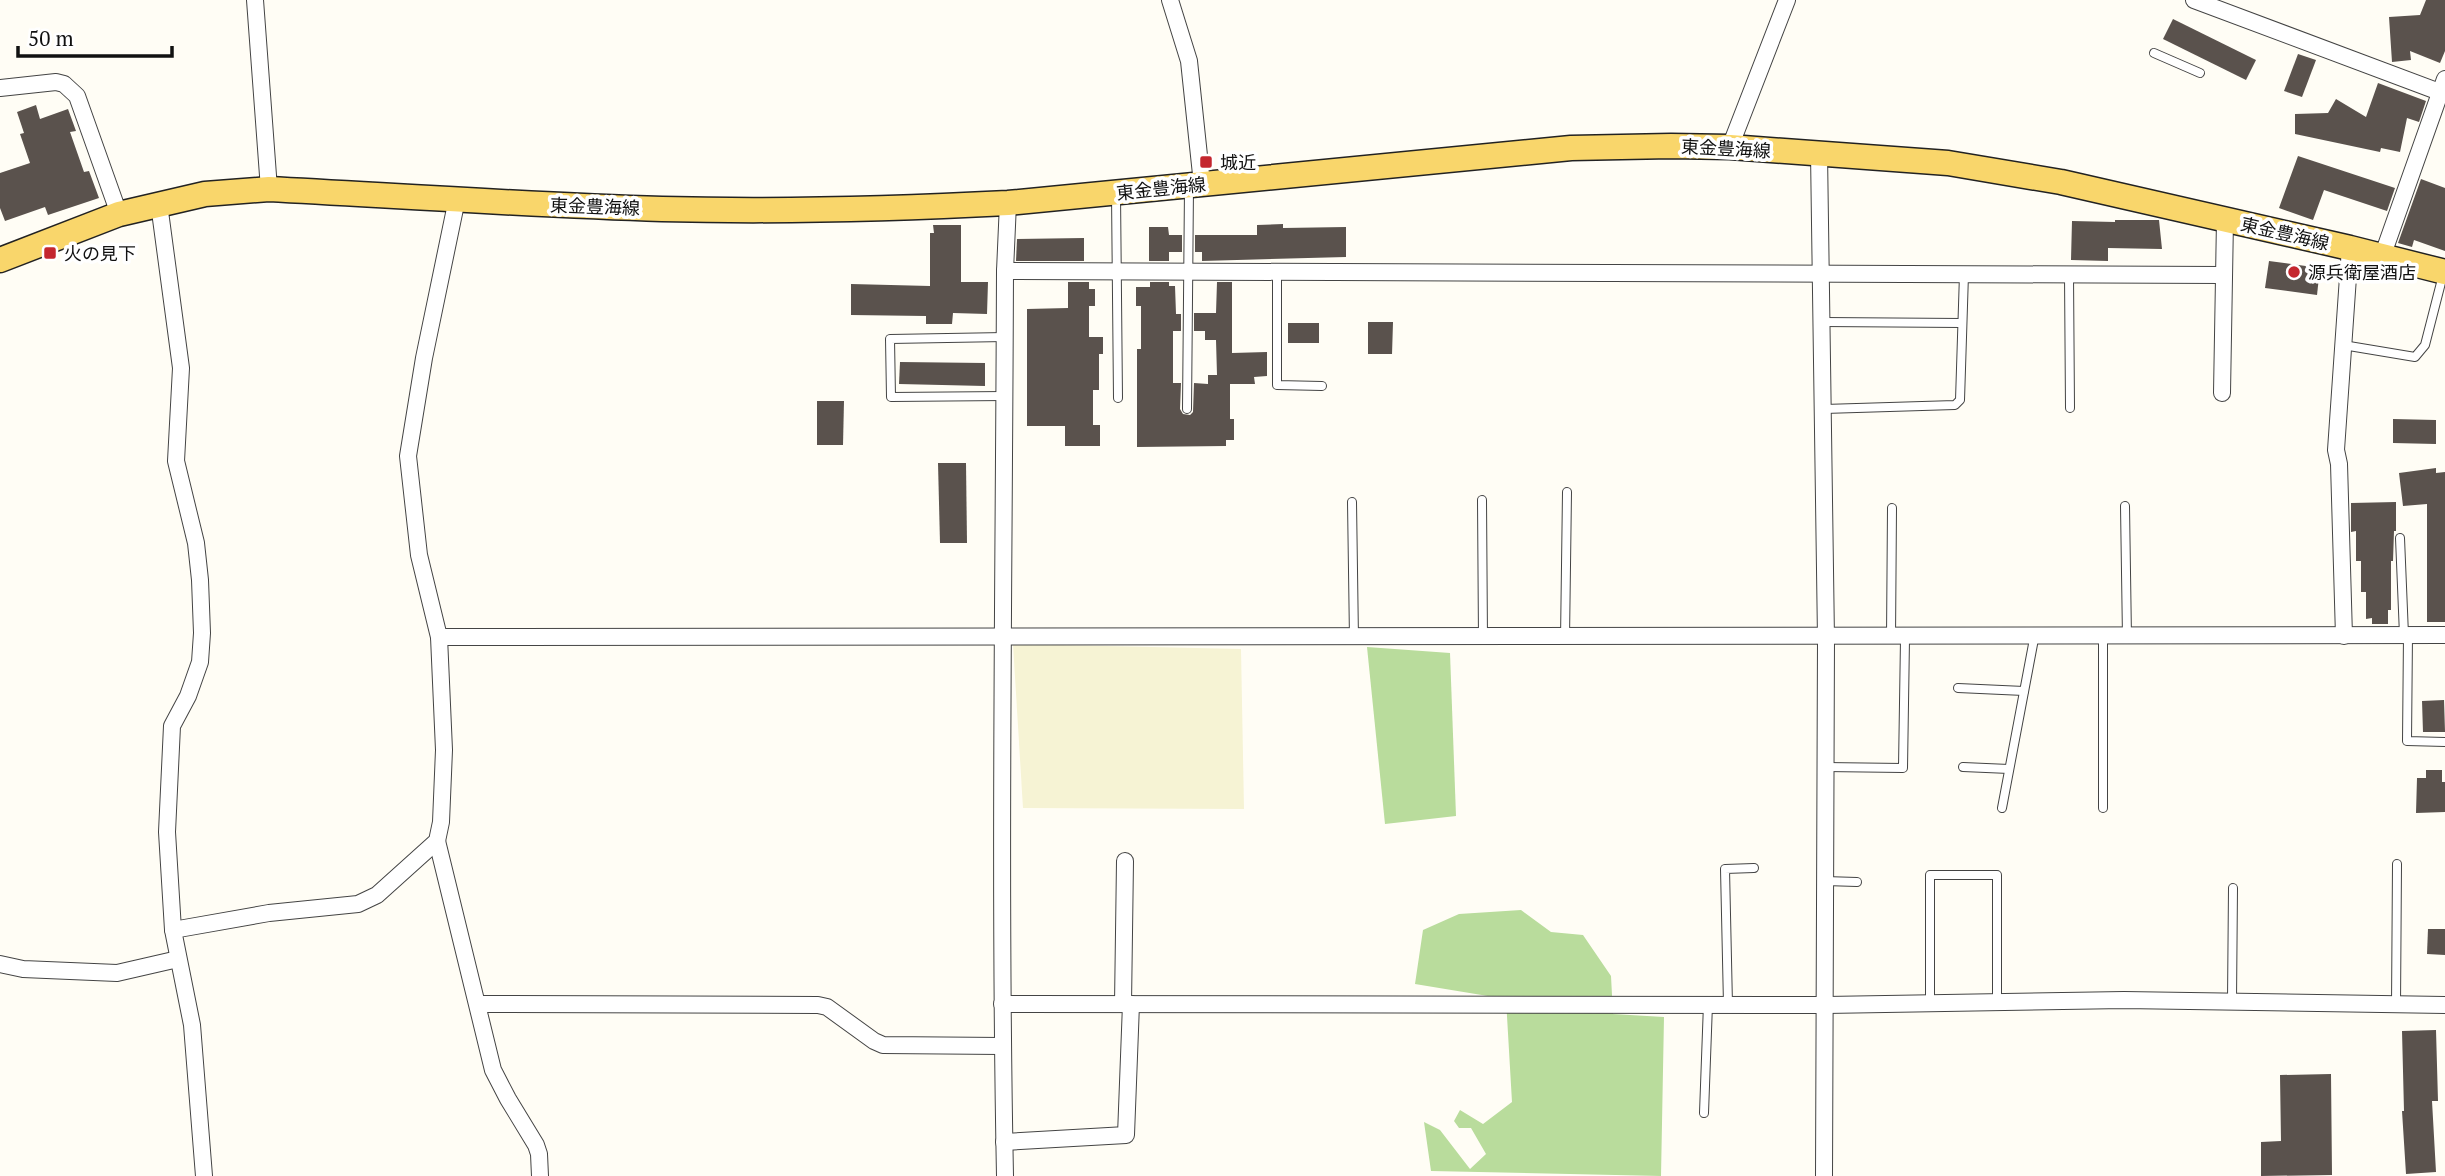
<svg xmlns="http://www.w3.org/2000/svg" width="2445" height="1176" viewBox="0 0 2445 1176" font-family="'PT Serif','Noto Sans JP',serif">
<style>
.farmland{fill:#f6f3d4}
.forest{fill:#b9dc9c}
.building{fill:#5a524d}
.lines{fill:none;stroke-linecap:round;stroke-linejoin:round}
.lane-casing{stroke:#444;stroke-width:10}
.street-casing{stroke:#444;stroke-width:18}
.primary-casing{stroke:#222;stroke-width:27}
.lane{stroke:#fff;stroke-width:8}
.street{stroke:#fff;stroke-width:16}
.primary{stroke:#f9d66b;stroke-width:24}
.poi-dot{fill:#c4262e;stroke:#fff;stroke-width:2.5}
.labels{text-anchor:middle;dominant-baseline:central;stroke-width:7;stroke-linejoin:round;paint-order:stroke}
.street-label{font-size:18px;fill:#111;stroke:#fff}
.poi-label{font-size:18px;fill:#111;stroke:#fff;text-anchor:start}
</style>
<rect width="100%" height="100%" fill="#fffdf5"/>
<!-- farmland -->
<path class="farmland" d="M1013 644 1241 649 1244 809 1023 808Z"/>
<!-- forest -->
<g class="forest">
<path d="M1367 647 1450 653 1456 816 1385 824Z"/>
<path d="M1521 910 1551 932 1583 935 1611 976 1613 1014 1664 1017 1661 1176 1431 1171 1424 1122 1440 1130 1470 1169 1486 1154 1471 1128H1459L1454 1121 1460 1110 1483 1124 1512 1102 1506 999 1415 984 1423 930 1459 914Z"/>
</g>
<!-- building -->
<g class="building">
<path d="M2426 0H2445V51L2440 63 2410 51 2411 60 2392 62 2389 17 2420 15Z"/>
<path d="M2173 19 2256 60 2246 80 2163 39Z"/>
<path d="M2298 54 2316 60 2302 97 2284 91Z"/>
<path d="M2378 83 2426 101 2419 122 2407 118 2400 152 2381 148 2380 152 2295 134V114L2328 113 2336 99 2366 117Z"/>
<path d="M36 105 40 119 68 109 76 131 70 132 84 172 89 171 99 198 48 215 45 207 5 221 0 208V173L30 163 20 134 24 133 17 112Z"/>
<path d="M2298 156 2395 188 2387 211 2324 190 2313 220 2279 208Z"/>
<path d="M2421 179 2445 188V251L2414 240 2412 247 2398 243Z"/>
<path d="M2115 220H2159L2162 249 2108 248V261L2071 260 2072 221 2115 222Z"/>
<path d="M1283 224V228L1346 227V257L1202 261V252H1195V235H1257V225Z"/>
<path d="M933 225H961V282H988L987 314 953 313 952 324H926V316L851 315V284L930 286V233H934Z"/>
<path d="M1149 227H1168L1169 235H1182V252H1169V261H1149Z"/>
<path d="M1084 238V261H1016L1017 239Z"/>
<path d="M2269 261 2320 268 2317 295 2265 288Z"/>
<path d="M1068 282H1089V289H1095V306H1089V337H1103V354H1099V390H1093V425H1100V446H1065V426H1027V309L1068 308Z"/>
<path d="M1150 282H1169V286H1175L1176 314H1181V331H1173V383H1181L1180 409 1183 414 1190 415 1193 412 1194 383 1208 384V375H1217L1216 340H1205V331H1194V313H1216L1217 282H1232V353L1267 352V376L1254 377 1255 384H1230V419H1234V440H1226V446L1137 447V349H1141V306H1136V287H1150Z"/>
<path d="M1368 322H1393L1392 354H1368Z"/>
<rect x="1288" y="323" width="31" height="20"/>
<path d="M900 362 985 363V386L899 384Z"/>
<path d="M817 401H844L843 445H817Z"/>
<path d="M2393 419 2436 420V444L2393 443Z"/>
<path d="M938 463H966L967 543H940Z"/>
<path d="M2436 468V473L2445 472V622H2427V504L2403 506 2399 473Z"/>
<path d="M2396 502V531H2394L2393 561H2391V610H2388V624H2372V618L2366 619V592H2361V561H2356V531L2351 532V503Z"/>
<path d="M2444 700 2445 732H2423L2422 701Z"/>
<path d="M2426 770H2442V782H2445V812L2416 813 2417 778H2426Z"/>
<path d="M2428 929H2445V955L2427 954Z"/>
<path d="M2436 1030 2438 1101H2432L2436 1172 2406 1174 2402 1111H2404L2402 1031Z"/>
<path d="M2331 1074 2332 1175 2261 1176V1142L2281 1141 2280 1075Z"/>
</g>
<g class="lines">
<!-- lane casing -->
<g class="lane-casing">
<g id="lane">
<path d="M2154 53 2200 73"/>
<path d="M1116 194 1118 398"/>
<path d="M1277 272V385L1322 386"/>
<path d="M2069 275 2070 408"/>
<path d="M1823 322 1962 323"/>
<path d="M2343 345 2415 357 2425 345 2443 275"/>
<path d="M1005 396 891 397 890 339 1005 337"/>
<path d="M1187 409 1189 188"/>
<path d="M1824 409 1955 405 1960 400 1964 274"/>
<path d="M1482 500 1483 639"/>
<path d="M1352 502 1354 639"/>
<path d="M2125 506 2127 638"/>
<path d="M2400 538 2404 635"/>
<path d="M2408 635 2407 741 2445 742"/>
<path d="M1891 638 1892 508"/>
<path d="M1565 639 1567 492"/>
<path d="M1958 688 2024 691"/>
<path d="M1825 767 1903 768 1905 639"/>
<path d="M1963 767 2009 769"/>
<path d="M2002 808 2034 639"/>
<path d="M2103 808V638"/>
<path d="M1825 881 1857 882"/>
<path d="M2232 1000 2233 888"/>
<path d="M1930 1003V875H1997V1002"/>
<path d="M1728 1005 1725 869 1754 868"/>
<path d="M2396 1005 2397 864"/>
<path d="M1704 1113 1708 1004"/>
</g>
</g>
<!-- street casing -->
<g class="street-casing">
<g id="street">
<path d="M255 0 269 189"/>
<path d="M1170 0 1189 61 1202 184"/>
<path d="M2194 0 2445 94"/>
<path d="M0 88 56 82 64 84 77 96 119 214"/>
<path d="M1730 147 1787 0"/>
<path d="M1819 153 1826 639 1824 1176"/>
<path d="M159 204 181 368 176 461 196 543 200 580 202 633 200 662 188 696 172 726 167 832 173 930 192 1025 204 1176"/>
<path d="M2382 257 2445 79"/>
<path d="M1005 271 2223 275"/>
<path d="M2222 393 2225 220"/>
<path d="M2344 636 2339 464 2336 450 2350 248"/>
<path d="M439 637C1108 642 1777 640 2445 635"/>
<path d="M437 841 493 1070 508 1099 536 1145 539 1154 540 1176"/>
<path d="M173 930 269 913 358 904 377 895 437 841 441 822 444 750 439 637 419 555 408 456 424 358 457 199"/>
<path d="M0 964 23 969 117 973 178 959"/>
<path d="M478 1004 818 1005 827 1007 874 1041 883 1045 1002 1046"/>
<path d="M1002 1004 1826 1005 2124 1000 2445 1005"/>
<path d="M1123 1004 1125 861"/>
<path d="M1004 1142 1126 1135 1131 1004"/>
<path d="M1005 1176C999 875 1004 573 1005 271L1008 203"/>
</g>
</g>
<!-- primary casing -->
<g class="primary-casing">
<path id="primary" d="M0 260 119 214 205 194 269 189C400 196 531 205 662 209 778 212 893 209 1008 203L1571 148 1671 146 1730 147 1948 163 2061 182 2350 248 2445 272"/>
</g>
<!-- lane -->
<use href="#lane" class="lane"/>
<!-- street -->
<use href="#street" class="street"/>
<!-- primary -->
<use href="#primary" class="primary"/>
</g>
<!-- markers -->
<g class="poi-dot">
<rect x="1199" y="155" width="14" height="14" rx="3.5"/>
<rect x="43" y="246" width="14" height="14" rx="3.5"/>
<circle cx="2294" cy="272" r="7"/>
</g>
<g class="labels">
<!-- street labels -->
<g class="street-label">
<text transform="translate(1726 148) rotate(3)">東金豊海線</text>
<text transform="translate(1161 188) rotate(-6)">東金豊海線</text>
<text transform="translate(595 206) rotate(2)">東金豊海線</text>
<text transform="translate(2285 233) rotate(13)">東金豊海線</text>
</g>
<!-- poi labels -->
<g class="poi-label">
<text x="1220" y="162">城近</text>
<text x="64" y="253">火の見下</text>
<text x="2308" y="272">源兵衛屋酒店</text>
</g>
</g>
<!-- scale -->
<path d="M18 46v10h154v-10" fill="none" stroke="#111111" stroke-width="3.5"/>
<text x="28" y="46" font-size="21" fill="#111111" stroke="#ffffff" stroke-width="5" paint-order="stroke">50 m</text>
</svg>
